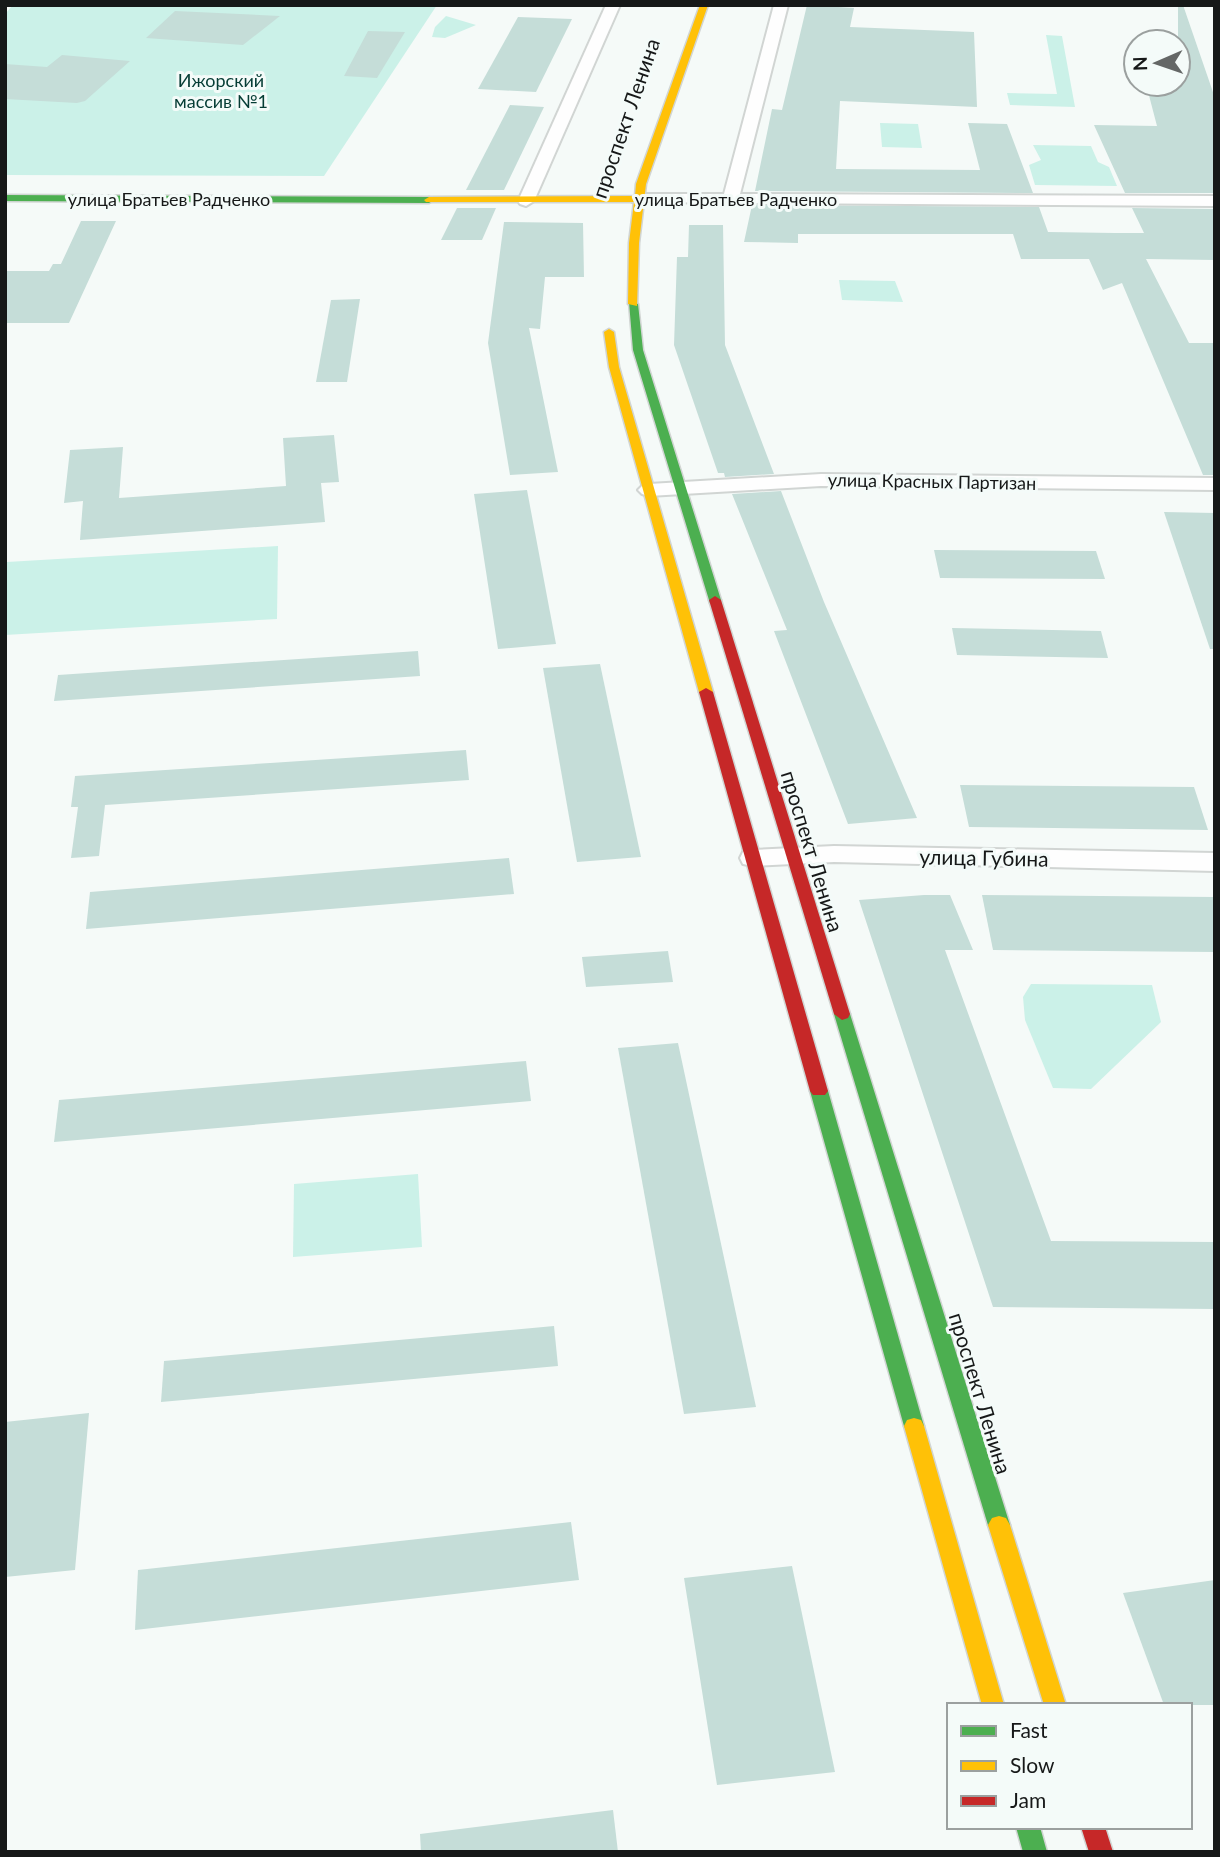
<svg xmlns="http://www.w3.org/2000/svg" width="1220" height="1857" viewBox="0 0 1220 1857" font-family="Lato,sans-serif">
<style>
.green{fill:#cbf1e8}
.building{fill:#c5ddd8}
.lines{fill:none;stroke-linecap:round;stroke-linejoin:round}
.street-casing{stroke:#d1d5d3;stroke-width:4}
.fast-casing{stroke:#d1d5d3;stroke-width:3}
.slow-casing{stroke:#d1d5d3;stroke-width:3}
.jam-casing{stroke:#d1d5d3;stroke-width:3}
.street{fill:#fefefe;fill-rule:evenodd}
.fast{fill:#4caf50;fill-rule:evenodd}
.slow{fill:#ffc107;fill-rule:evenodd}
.jam{fill:#c62828;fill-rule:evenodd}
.labels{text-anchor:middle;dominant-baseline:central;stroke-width:6;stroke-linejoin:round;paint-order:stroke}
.far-park-label{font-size:18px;fill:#063d35;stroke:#f4fbf9}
.far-street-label{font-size:18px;fill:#161818;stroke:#f4fbf9}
.street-label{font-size:21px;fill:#161818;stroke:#f4fbf9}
</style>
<rect width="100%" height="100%" fill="#f5faf8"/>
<!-- green -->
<g class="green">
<path d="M13 5H437L324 176 5 175V14Z"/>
<path d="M446 16 476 25 445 38 432 37 435 27Z"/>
<path d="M1046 35 1062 36 1075 107 1010 105 1007 93 1057 94Z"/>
<path d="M880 123 918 124 922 148 882 147Z"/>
<path d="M1033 145 1091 146 1098 162 1109 167 1117 186 1035 185 1029 165 1041 160Z"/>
<path d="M839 280 895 281 903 302 842 300Z"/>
<path d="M278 546 277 619 5 635 7 562Z"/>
<path d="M1031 984 1152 985 1161 1022 1091 1089 1053 1088 1025 1020 1023 997Z"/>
<path d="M418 1174 422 1247 293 1257 294 1184Z"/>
</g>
<!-- building -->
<g class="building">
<path d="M807 5 854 8 850 27 974 32 977 107 840 101 836 169 980 170 968 123 1007 124 1033 193 755 191 772 109 782 110Z"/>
<path d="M1178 5H1183L1215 98V193H1125L1094 125 1157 126 1146 84H1178Z"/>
<path d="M175 11 280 16 243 45 146 38Z"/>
<path d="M518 17 572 19 536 92 478 89Z"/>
<path d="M368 31 405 32 377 78 344 76Z"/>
<path d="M62 55 130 61 85 101 77 103 5 99V64L47 67Z"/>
<path d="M510 105 544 107 504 190H466Z"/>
<path d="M752 205 1039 207 1048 232 1115 233H1144L1132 208 1215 209V260L1146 259 1189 343H1215V475H1203L1122 283 1103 290 1089 259H1021L1013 234H798V243L744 242Z"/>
<path d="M457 208H496L482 240H441Z"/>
<path d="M81 221H116L69 323H5V271H49L53 264H61Z"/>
<path d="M504 222 583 223 584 277H545L540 329 529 328 558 472 510 475 488 343Z"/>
<path d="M689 225H723L725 345 774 474 725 477 724 473H718L674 345 677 257H688Z"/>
<path d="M360 299 347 382H316L331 300Z"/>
<path d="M334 435 339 482 321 483 325 522 80 540 83 501 64 503 70 450 123 447 119 498 286 486 283 438Z"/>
<path d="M527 490 556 644 498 649 474 494Z"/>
<path d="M781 491 824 602 917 818 848 824 774 631 787 630 732 494Z"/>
<path d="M1164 512 1215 513V649H1210Z"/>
<path d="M934 550 1096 551 1105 579 940 578Z"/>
<path d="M952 628 1101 631 1108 658 957 655Z"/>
<path d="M418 651 420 676 54 701 58 675Z"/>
<path d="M600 664 641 857 577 862 543 668Z"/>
<path d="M466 750 469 780 105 805 99 856 71 858 78 807H71L75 776Z"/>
<path d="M960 785 1194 787 1208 830 969 827Z"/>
<path d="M509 858 514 894 86 929 90 892Z"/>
<path d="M924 895H950L973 950H945L1051 1241 1215 1242V1309L993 1307 859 900Z"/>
<path d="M982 895 1215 897V952L993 950Z"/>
<path d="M668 951 673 982 586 987 582 957Z"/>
<path d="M678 1043 756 1407 684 1414 618 1048Z"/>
<path d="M526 1061 531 1101 54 1142 59 1100Z"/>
<path d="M554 1326 558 1366 161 1402 164 1361Z"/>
<path d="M89 1413 75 1570 5 1577V1422Z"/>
<path d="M571 1522 579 1580 135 1630 138 1570Z"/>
<path d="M792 1566 835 1772 717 1785 684 1578Z"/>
<path d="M1215 1580V1705H1164L1123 1593Z"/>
<path d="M613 1810 618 1852H421L420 1834Z"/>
</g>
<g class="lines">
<!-- street casing -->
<g class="street-casing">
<g id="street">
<path d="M606 5H620L534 201 526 206 520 204 518 201Z"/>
<path d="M774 5H788L740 194 1215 196V206L632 202 630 199 638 194H724Z"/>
<path d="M821 474 1215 478V490L821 486 649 496 642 494 638 490 642 486 649 484Z"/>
<path d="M834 846 1215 853V871L834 862 753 866 743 864 740 858 743 852 753 850Z"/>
</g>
</g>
<!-- fast casing -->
<g class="fast-casing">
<g id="fast">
<path d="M5 195 429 197 434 200 429 203 5 201Z"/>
<path d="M629 302 638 304 643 350 721 600 720 603H710L709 600 633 350Z"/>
<path d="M842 1008 850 1014 1010 1525 1006 1532 999 1534 992 1532 988 1525 834 1014Z"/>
<path d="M819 1085 825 1087 828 1091 924 1426 921 1432 914 1434 907 1432 904 1426 810 1091 813 1087Z"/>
<path d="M1016 1827H1040L1047 1852H1023Z"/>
</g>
</g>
<!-- slow casing -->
<g class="slow-casing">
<g id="slow">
<path d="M700 5H708L646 184 639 243 637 306 628 304 629 243 634 202H426L424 200 429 197 635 196 636 184Z"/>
<path d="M609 329 614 332 619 367 713 692 711 695H701L699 692 609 367 604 332Z"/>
<path d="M914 1418 921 1420 924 1426 1004 1705H982L904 1426 907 1420Z"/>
<path d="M999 1516 1006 1518 1010 1525 1066 1705H1044L988 1525 992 1518Z"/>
</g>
</g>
<!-- jam casing -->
<g class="jam-casing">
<g id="jam">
<path d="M715 596 721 600 850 1014 848 1018 842 1020 834 1014 709 600Z"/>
<path d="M706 688 713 692 828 1091 825 1095H813L810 1091 699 692Z"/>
<path d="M1081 1827H1105L1113 1852H1089Z"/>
</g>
</g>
<!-- street -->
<use href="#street" class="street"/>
<!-- fast -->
<use href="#fast" class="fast"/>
<!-- slow -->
<use href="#slow" class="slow"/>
<!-- jam -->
<use href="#jam" class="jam"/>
</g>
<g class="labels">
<!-- far-park labels -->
<g class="far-park-label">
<text x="221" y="80">Ижорский<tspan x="221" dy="21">массив №1</tspan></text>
</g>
<!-- far-street labels -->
<g class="far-street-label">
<text x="169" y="199">улица Братьев Радченко</text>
<text x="736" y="199">улица Братьев Радченко</text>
<text transform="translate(932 481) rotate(1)">улица Красных Партизан</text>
</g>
<!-- street labels -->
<g class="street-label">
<text transform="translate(625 118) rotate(-71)">проспект Ленина</text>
<text transform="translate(813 851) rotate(73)">проспект Ленина</text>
<text transform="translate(984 857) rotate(1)">улица Губина</text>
<text transform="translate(981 1393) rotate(73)">проспект Ленина</text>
</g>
</g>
<!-- border -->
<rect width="1220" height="1857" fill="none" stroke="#161818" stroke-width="14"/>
<!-- legend -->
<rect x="947" y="1703" width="245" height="126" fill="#f4fbf9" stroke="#9ba09f" stroke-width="2"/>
<rect x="961" y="1726" width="35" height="10" fill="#4caf50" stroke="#9ba09f" stroke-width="2"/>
<text x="1010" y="1738" font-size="21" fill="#161818">Fast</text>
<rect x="961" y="1761" width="35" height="10" fill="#ffc107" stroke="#9ba09f" stroke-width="2"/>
<text x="1010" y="1773" font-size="21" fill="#161818">Slow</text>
<rect x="961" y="1796" width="35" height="10" fill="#c62828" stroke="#9ba09f" stroke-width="2"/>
<text x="1010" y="1808" font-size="21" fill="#161818">Jam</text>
<!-- north arrow -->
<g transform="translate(1157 63) rotate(268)"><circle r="33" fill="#f4fbf9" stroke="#9ba09f" stroke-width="2"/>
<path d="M0-5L12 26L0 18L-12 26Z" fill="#646766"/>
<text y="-10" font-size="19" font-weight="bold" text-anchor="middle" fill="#161818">N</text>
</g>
</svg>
